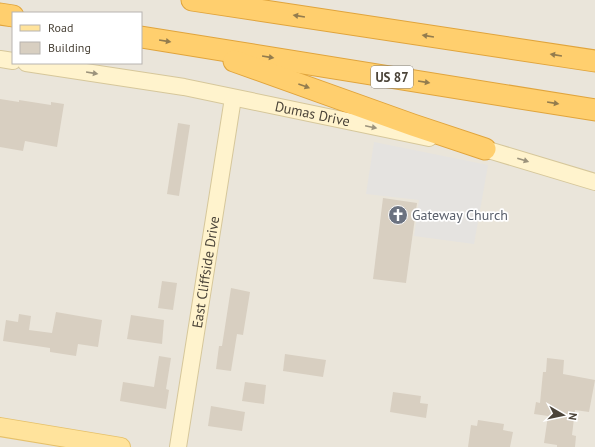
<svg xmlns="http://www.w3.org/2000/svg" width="595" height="447" viewBox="0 0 595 447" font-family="'PT Sans',sans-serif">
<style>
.residential{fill:#eae5da;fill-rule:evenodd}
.parking{fill:#e5e3e0}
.building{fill:#d8cfc1}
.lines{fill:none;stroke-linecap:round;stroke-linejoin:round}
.secondary-casing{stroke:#d6c79b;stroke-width:18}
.primary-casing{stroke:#e6c16a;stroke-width:20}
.highway-casing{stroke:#e0a43c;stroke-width:23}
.secondary{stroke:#fff3cd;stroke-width:16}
.primary{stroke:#ffe39c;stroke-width:18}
.highway{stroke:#ffcf6e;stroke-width:21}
.oneway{fill:#937c4e}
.oneway2{fill:#9c937c}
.labels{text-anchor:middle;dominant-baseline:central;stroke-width:3.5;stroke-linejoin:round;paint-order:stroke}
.shield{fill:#fff;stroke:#817c74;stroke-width:1}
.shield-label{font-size:13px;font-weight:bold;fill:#4b4439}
.street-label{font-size:14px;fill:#4b4439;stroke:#fff}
.worship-label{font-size:14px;fill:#5b616d;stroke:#fff;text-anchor:start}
</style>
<rect width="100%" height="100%" fill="#f6f3ec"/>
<!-- residential -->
<path class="residential" d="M0 0H595V447H0ZM13 13H141V63H13Z"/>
<!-- parking -->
<path class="parking" d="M374 142 488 165 474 244 414 236 419 200 366 194Z"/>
<!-- building -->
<g class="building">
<path d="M0 99 19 102V100L51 105V102L64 104 57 147 25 141 23 151 0 147Z"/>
<path d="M178 123 190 125 179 196 167 194Z"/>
<path d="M383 198 417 203 406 283 373 279Z"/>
<path d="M162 281 177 283 173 310 158 308Z"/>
<path d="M231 288 250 292 243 335 237 334 231 371 216 369 219 346H222Z"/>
<path d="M56 312 102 320 98 347 78 344 76 356 50 352V348L3 341 6 320 18 322 19 314 31 316 29 330 52 333Z"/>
<path d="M131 315 164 320 162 344 127 339Z"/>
<path d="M285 354 326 360 323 377 283 371Z"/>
<path d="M159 356 171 358 166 389 169 390 166 409 120 401 123 382 154 387Z"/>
<path d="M547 358 564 360 563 374 595 380 589 412 575 410 572 435 576 436 575 447H557V445L544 443 548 416 534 414 536 402 540 403 543 372H546Z"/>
<path d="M245 382 266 385 264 404 242 401Z"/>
<path d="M393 392 421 396 420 403 428 404 426 418 390 412Z"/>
<path d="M211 406 245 412 242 431 208 426Z"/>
<path d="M478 420 504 424 503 430 513 432 510 447H468L471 425 477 426Z"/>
</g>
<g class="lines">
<!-- secondary casing -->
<g class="secondary-casing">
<g id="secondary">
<path d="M0 59 13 61"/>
<path id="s1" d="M26 63 184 87 429 138"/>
<path d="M474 147 485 149 595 182"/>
<path id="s2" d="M178 447 233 98"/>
</g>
</g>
<!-- primary casing -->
<g class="primary-casing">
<path id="primary" d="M0 427 121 447"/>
</g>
<!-- highway casing -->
<g class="highway-casing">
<g id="highway">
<path d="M192 0 595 61"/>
<path d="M0 14 13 16"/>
<path d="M141 37 595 110"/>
<path d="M234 61 413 125 485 149"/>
</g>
</g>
<!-- secondary -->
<use href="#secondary" class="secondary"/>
<!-- primary -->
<use href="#primary" class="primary"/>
<!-- highway -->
<use href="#highway" class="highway"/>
</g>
<!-- one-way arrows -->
<defs><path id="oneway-solid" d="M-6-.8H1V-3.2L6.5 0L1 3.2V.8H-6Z"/></defs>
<g class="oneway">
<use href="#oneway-solid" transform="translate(299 16) rotate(-171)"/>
<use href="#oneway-solid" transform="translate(428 36) rotate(-171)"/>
<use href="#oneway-solid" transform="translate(165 41) rotate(9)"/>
<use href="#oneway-solid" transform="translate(556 55) rotate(-171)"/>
<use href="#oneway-solid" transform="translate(268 57) rotate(9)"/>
<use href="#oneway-solid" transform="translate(424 82) rotate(9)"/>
<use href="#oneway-solid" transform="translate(304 86) rotate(20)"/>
<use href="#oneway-solid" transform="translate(553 103) rotate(9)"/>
</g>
<g class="oneway2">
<use href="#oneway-solid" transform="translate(92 73) rotate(9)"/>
<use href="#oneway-solid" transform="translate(371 127) rotate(12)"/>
<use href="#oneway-solid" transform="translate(523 160) rotate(17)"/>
</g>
<!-- icons -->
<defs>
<g id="church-disc" transform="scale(1)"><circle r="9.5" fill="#6b7280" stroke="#fff"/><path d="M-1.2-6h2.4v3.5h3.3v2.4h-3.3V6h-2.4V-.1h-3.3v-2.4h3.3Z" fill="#fff"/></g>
</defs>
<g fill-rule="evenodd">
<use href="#church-disc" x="398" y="215"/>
</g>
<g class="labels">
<!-- shield labels -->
<rect class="shield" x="371" y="66" width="42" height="22" rx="3"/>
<g class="shield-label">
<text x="392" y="77">US 87</text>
</g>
<!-- street labels -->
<g class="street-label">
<text stroke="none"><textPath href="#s1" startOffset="291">Dumas Drive</textPath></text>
<text stroke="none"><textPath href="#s2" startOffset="177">East Cliffside Drive</textPath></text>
</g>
<!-- worship labels -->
<g class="worship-label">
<text x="412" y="215">Gateway Church</text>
</g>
</g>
<!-- legend -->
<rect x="12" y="12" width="130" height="52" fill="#ffffff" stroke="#b7b4b0"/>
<rect x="20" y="25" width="20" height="6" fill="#ffe39c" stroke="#b7b4b0"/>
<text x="48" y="32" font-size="12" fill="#4b4439">Road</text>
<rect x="20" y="42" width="20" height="12" fill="#d8cfc1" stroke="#b7b4b0"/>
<text x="48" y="52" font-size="12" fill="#4b4439">Building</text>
<!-- north arrow -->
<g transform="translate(563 415) rotate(99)" stroke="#ffffff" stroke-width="3" paint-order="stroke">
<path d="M0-3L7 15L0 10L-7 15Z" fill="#4b4439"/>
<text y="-6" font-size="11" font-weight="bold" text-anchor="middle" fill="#4b4439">N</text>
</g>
</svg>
